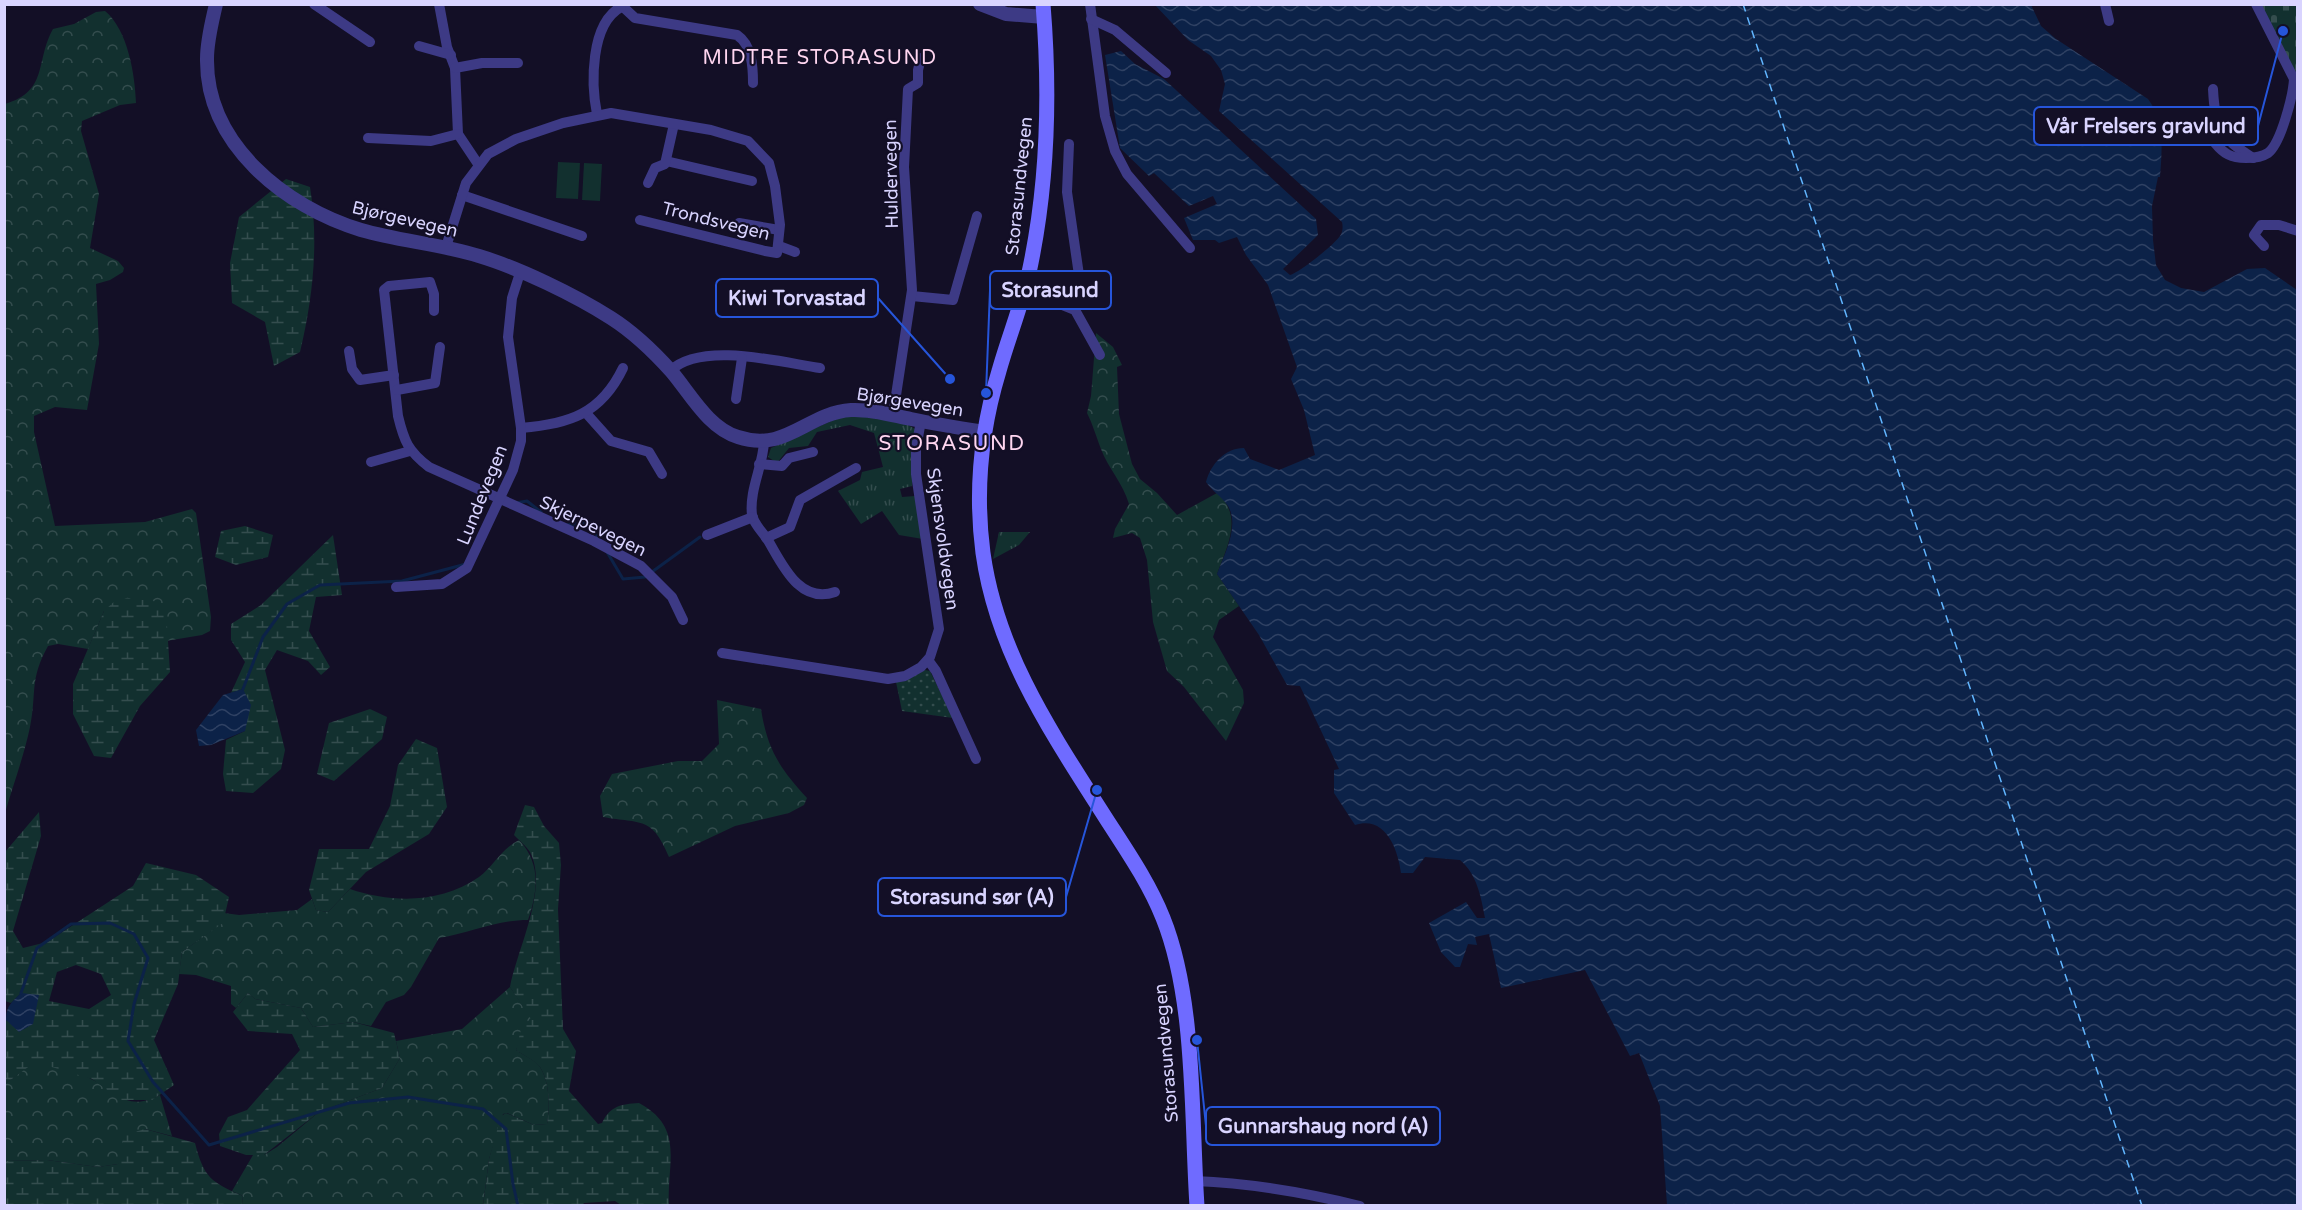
<svg xmlns="http://www.w3.org/2000/svg" width="2302" height="1210" viewBox="0 0 2302 1210" font-family="'Varela Round',sans-serif">
<style>
.grass{fill:url(#grass-tufts)}
.forest{fill:url(#forest-crowns)}
.wetland{fill:url(#wetland-marsh);fill-rule:evenodd}
.cemetery{fill:url(#cemetery-stones)}
.park{fill:url(#park-dots)}
.pitch{fill:#12302f}
.water{fill:url(#water-waves)}
.lines{fill:none;stroke-linecap:round;stroke-linejoin:round}
.stream{stroke:#0c2248;stroke-width:3}
.ferry{stroke:#62b6ff;stroke-width:1.5;stroke-dasharray:8 6;stroke-linecap:butt}
.minor{stroke:#3d3a85;stroke-width:10}
.tertiary{stroke:#3d3a85;stroke-width:14}
.secondary{stroke:#6f6bff;stroke-width:15}
.labels{text-anchor:middle;dominant-baseline:central;stroke-width:4.5;stroke-linejoin:round;paint-order:stroke}
.street-label{font-size:18px;fill:#d9d4ff;stroke:#130f26}
.neighbourhood-label{font-size:20px;letter-spacing:1.5px;fill:#ffd6f0;stroke:#130f26}
.quarter-label{font-size:21px;letter-spacing:1.5px;fill:#ffd6f0;stroke:#130f26}
.leader{fill:none;stroke:#2655da;stroke-width:2}
.callout-dot{fill:#2655da;stroke:#130f26;stroke-width:2}
.callout{fill:#130f26;stroke:#2655da;stroke-width:2}
.callout-label{font-size:20px;text-anchor:middle;font-weight:bold;fill:#d9d4ff}
</style>
<defs>
<pattern id="grass-tufts" width="24" height="20" patternUnits="userSpaceOnUse" patternTransform="scale(1.5)"><rect width="24" height="20" fill="#12302f"/><path d="M3 7l-1-3M5 7V3M7 7l1-3M15 17l-1-3M17 17v-4M19 17l1-3" fill="none" stroke="#344d4e"/></pattern>
<pattern id="forest-crowns" width="20" height="18" patternUnits="userSpaceOnUse" patternTransform="scale(1.5)"><rect width="20" height="18" fill="#12302f"/><path d="M2 6a3 3 0 1 1 6 0M12 15a3 3 0 1 1 6 0" fill="none" stroke="#344d4e"/></pattern>
<pattern id="wetland-marsh" width="20" height="14" patternUnits="userSpaceOnUse" patternTransform="scale(1.5)"><rect width="20" height="14" fill="#12302f"/><path d="M1 5h8M5 5V1M11 12h8M15 12V8" fill="none" stroke="#344d4e"/></pattern>
<pattern id="cemetery-stones" width="16" height="16" patternUnits="userSpaceOnUse" patternTransform="scale(1.5)"><rect width="16" height="16" fill="#12302f"/><path d="M2 7V4a2 2 0 0 1 4 0v3zM10 15v-3a2 2 0 0 1 4 0v3z" fill="#344d4e"/></pattern>
<pattern id="park-dots" width="8" height="8" patternUnits="userSpaceOnUse" patternTransform="scale(1.5)"><rect width="8" height="8" fill="#12302f"/><path d="M2 2h.1M6 6h.1" fill="none" stroke="#344d4e" stroke-width="1.8" stroke-linecap="round"/></pattern>
<pattern id="water-waves" width="16" height="10" patternUnits="userSpaceOnUse" patternTransform="scale(1.5)"><rect width="16" height="10" fill="#0c2248"/><path d="M0 5q4-4 8 0t8 0" fill="none" stroke="#2f4163"/></pattern>
</defs>
<rect width="100%" height="100%" fill="#130f26"/>
<!-- grass -->
<g class="grass">
<path d="M847 414 905 423 915 429 912 486 900 489 902 497 915 496 923 539 899 535 882 511 861 524 838 491 860 480 862 472 883 467 874 433 850 425 817 432 808 446 789 448 777 463 768 457 771 448Z"/>
<path d="M999 532H1030L1019 545 993 559Z"/>
</g>
<!-- forest -->
<g class="forest">
<path d="M105 11C128 30 135 75 136 103L120 105 82 121 81 131 99 194 90 248 118 261 124 268 123 272 110 280 96 284 99 344 87 410 55 407 34 416V432L55 526 145 522 192 509 196 513 211 617 210 631 202 635 166 641 165 610 104 611 88 649 58 644 48 646C29 680 37 693 30 727 24 756 13 785 5 813V104C49 91 35 61 53 29L74 24 96 12Z"/>
<path d="M1096 333 1113 347 1122 365 1117 367 1119 414 1132 464 1140 479 1157 493 1177 515 1217 493C1244 516 1227 547 1217 574L1239 606 1219 620 1213 637 1243 690 1244 703 1226 741 1184 687 1167 671 1153 622 1147 560 1140 538 1132 533 1113 538 1115 529 1129 504C1123 483 1108 468 1101 449 1096 436 1093 425 1087 413L1091 396Z"/>
<path d="M717 700 761 709C767 749 780 769 807 798L804 805 789 813 735 826 669 857C652 816 642 824 603 817L600 796 612 774 678 761H702L719 744Z"/>
<path d="M519 840C541 863 538 891 528 920 496 920 471 933 439 938L411 987 404 995 386 1002 371 1026 353 1022 313 1027 301 1008 255 999 248 993 236 1008 231 1004V986L196 975 179 974 182 952 222 923 224 913 239 915 297 910 312 899 316 910 328 912 350 889C391 903 441 904 479 877 494 866 500 850 519 840Z"/>
<path d="M510 987 532 1019 527 1022 516 1050C523 1055 535 1060 540 1067 550 1083 550 1107 547 1124L534 1125 507 1113 503 1114 489 1159 483 1205H242L243 1196 232 1191 253 1155H264L277 1147 319 1112 382 1088 400 1058 396 1041 462 1029Z"/>
<path d="M35 1061C53 1067 76 1070 93 1080 117 1093 128 1112 160 1095L172 1136 145 1129 118 1164 98 1167 47 1160 5 1161V1084Z"/>
</g>
<!-- wetland -->
<g class="wetland">
<path d="M286 179 310 187C319 242 313 298 300 352L274 366 265 322 232 303 230 263 239 217Z"/>
<path d="M245 526 273 535 268 557 236 565 215 557 221 531Z"/>
<path d="M333 535 342 595 316 597 309 631 330 667 321 675 308 661 277 650 265 670 285 750 281 769 253 793 226 791 223 774 226 740 245 731 243 689 231 693 245 662 231 640V624L261 605Z"/>
<path d="M118 598 152 600 166 610 170 672 140 706 111 758 94 756 73 714V684L104 611Z"/>
<path d="M370 709 387 717 382 739 334 781 317 774 329 723Z"/>
<path d="M416 739 437 748 447 807 429 834 366 872 328 912 316 910 309 890 319 849H369L390 806 398 765Z"/>
<path d="M525 805 534 807 544 826 559 843 561 865 558 909 563 1029 576 1051 569 1091 598 1124 602 1123C610 1106 621 1104 639 1103 686 1128 666 1166 669 1205H621L615 1201 584 1203 582 1206H483L489 1159 501 1116 506 1113 534 1125 547 1124C550 1107 550 1083 540 1067 534 1060 523 1055 516 1050L522 1025 531 1019 510 987C517 949 549 889 530 852 526 846 519 840 514 835Z"/>
<path d="M39 812 41 836 13 931 23 948 47 942 133 886 146 863 196 875 229 897 223 923 182 952 178 984 154 1040 174 1085 152 1100H121L92 1079 35 1062 5 1084 4 1017 6 1013V1021L21 993 11 1003 5 1001V852ZM76 965 101 974 111 995 89 1009 49 1001 57 972Z"/>
<path d="M248 993 255 999 301 1008 313 1027 353 1022 394 1033 400 1058 382 1088 319 1112 264 1155H246L220 1146 219 1134 228 1117 247 1110 300 1050 292 1034 248 1031 233 1012Z"/>
<path d="M145 1129 195 1143C204 1178 211 1182 243 1196L242 1205H5V1161L47 1160 98 1167 118 1164 124 1135Z"/>
</g>
<!-- cemetery -->
<path class="cemetery" d="M2253 5H2297V73L2293 74Z"/>
<!-- park -->
<path class="park" d="M925 670 930 671 953 718 902 711 896 682Z"/>
<!-- pitch -->
<g class="pitch">
<path d="M558 162 580 163 578 199 556 198Z"/>
<path d="M584 163 602 164 600 201 582 200Z"/>
</g>
<!-- water -->
<g class="water">
<path d="M1155 5H2031L2041 26 2056 39 2148 99C2165 121 2162 150 2160 177H2158L2152 206 2153 240 2156 265 2165 280 2181 288 2204 292 2247 269 2265 268 2297 290V1205H1667L1660 1106 1639 1053 1630 1056 1585 970 1501 988 1489 934 1475 937 1477 945 1468 944 1460 967H1455L1441 952 1429 923 1466 902 1477 918H1485C1481 897 1477 874 1460 860L1425 857 1413 873H1401C1398 850 1386 815 1355 825L1334 793V770L1339 769 1300 686 1287 685 1259 635 1217 574C1224 555 1240 526 1228 506 1222 497 1212 491 1206 482 1211 464 1225 448 1244 448L1250 459 1279 470 1315 455 1304 410 1291 379 1297 367 1268 285 1246 255 1237 237 1219 243 1215 240H1193L1184 218 1217 204 1213 196 1189 206 1154 173 1149 176 1120 148 1105 55 1121 51 1135 64 1164 79 1316 219 1318 235 1283 269 1290 275C1299 273 1335 244 1340 236 1343 232 1343 226 1342 222L1219 111 1225 84 1221 70 1211 56 1188 40Z"/>
<path d="M243 689 251 705 245 731 211 745 199 746 196 730 223 695Z"/>
<path d="M21 993 39 995 33 1024 19 1032 6 1020C6 1006 11 1003 21 993Z"/>
</g>
<g class="lines">
<!-- stream -->
<g class="stream">
<path d="M516 503 527 501 541 512"/>
<path d="M567 525 589 522 599 539"/>
<path d="M607 552 623 579 645 577 700 537"/>
<path d="M243 689 263 637 287 604 320 585 402 581 466 564"/>
<path d="M21 993 37 948 71 924 110 923 134 934 148 958 134 1004 128 1041 153 1082 209 1145 349 1103 408 1097 483 1109 506 1129 513 1184 518 1206"/>
</g>
<!-- ferry -->
<path class="ferry" d="M1743 4 2142 1206"/>
<!-- minor -->
<g class="minor">
<path d="M314 4 370 42"/>
<path d="M439 4 447 47 455 68 458 134 478 164"/>
<path d="M620 4 635 18 737 35C752 45 753 67 753 83"/>
<path d="M1090 4 1105 116 1115 151 1127 174 1190 248"/>
<path d="M2105 4 2109 21"/>
<path d="M1091 19 1115 30 1166 73"/>
<path d="M419 46 451 55"/>
<path d="M455 68 482 63H518"/>
<path d="M2213 89C2215 128 2220 137 2253 158"/>
<path d="M597 114C591 84 590 24 621 7"/>
<path d="M368 138 431 141 458 134"/>
<path d="M2215 143C2224 154 2231 158 2246 158 2254 158 2262 157 2268 153 2281 143 2293 96 2294 79L2256 4"/>
<path d="M1069 144 1067 192 1080 282 1075 310"/>
<path d="M666 161 752 181"/>
<path d="M648 183 655 168 665 164 674 124"/>
<path d="M462 195 582 236"/>
<path d="M739 223 779 230"/>
<path d="M779 246 795 252"/>
<path d="M2264 246 2254 235 2261 225H2279L2298 231"/>
<path d="M446 247 466 183 488 154 516 139 563 123 611 113 711 130 748 141 769 163 775 186 780 225 777 253 765 251 640 220"/>
<path d="M1024 294 1050 300 1075 310 1100 355"/>
<path d="M912 296 953 300 977 216"/>
<path d="M434 311V294L430 282 389 286 384 290 398 416C404 441 408 451 429 467L594 541 641 566 672 597 683 620"/>
<path d="M349 351 352 369 360 380 394 375"/>
<path d="M670 371C701 341 780 362 820 368"/>
<path d="M397 390 435 383 440 347"/>
<path d="M736 399 742 358"/>
<path d="M586 413 611 441 649 452 662 474"/>
<path d="M893 415 912 290 904 167 908 89 918 83V70L921 58"/>
<path d="M521 428C569 424 601 414 623 368"/>
<path d="M764 442C763 466 749 490 752 515 754 525 764 533 769 542 783 566 800 604 835 592"/>
<path d="M371 462 410 451"/>
<path d="M759 464 782 466 789 458 813 452"/>
<path d="M707 535 753 517"/>
<path d="M766 538 790 527 800 500 856 468"/>
<path d="M396 587 442 584 467 568 513 470 521 441V428L508 337 512 298 520 273"/>
<path d="M722 653 888 679 905 676 921 667 930 657 939 629 916 474V448L921 421"/>
<path d="M928 660 936 671 976 759"/>
<path d="M1195 1181C1250 1183 1307 1193 1360 1206"/>
</g>
<!-- tertiary -->
<g class="tertiary">
<path d="M216 4C212 22 207 40 207 59 206 144 285 207 361 230 399 241 440 244 479 256 519 268 575 295 611 318 633 332 653 351 671 371 690 393 708 428 738 437 786 453 807 413 851 410 871 409 891 415 911 419 935 424 960 428 985 432"/>
<path d="M980 4 1006 14 1044 17"/>
</g>
<!-- secondary -->
<path class="secondary" d="M1043 4C1050 90 1048 179 1031 263 1024 300 1009 335 999 371 981 430 975 492 983 553 997 654 1053 735 1107 820 1127 851 1149 883 1163 918 1196 1000 1191 1117 1197 1206"/>
</g>
<g class="labels">
<!-- street labels -->
<g class="street-label">
<text transform="translate(891 174) rotate(-91)">Huldervegen</text>
<text transform="translate(1019 186) rotate(-84)">Storasundvegen</text>
<text transform="translate(405 219) rotate(13)">Bjørgevegen</text>
<text transform="translate(716 221) rotate(14)">Trondsvegen</text>
<text transform="translate(910 402) rotate(9)">Bjørgevegen</text>
<text transform="translate(482 495) rotate(-68)">Lundevegen</text>
<text transform="translate(593 526) rotate(26)">Skjerpevegen</text>
<text transform="translate(943 539) rotate(82)">Skjensvoldvegen</text>
<text transform="translate(1166 1053) rotate(-95)">Storasundvegen</text>
</g>
<!-- neighbourhood labels -->
<g class="neighbourhood-label">
<text x="820" y="58">MIDTRE STORASUND</text>
</g>
<!-- quarter labels -->
<g class="quarter-label">
<text x="952" y="443">STORASUND</text>
</g>
</g>
<!-- callouts -->
<path class="leader" d="M2283 31L2258 126M986 393L990 290M950 379L878 298M1097 790L1066 897M1197 1040L1206 1126"/>
<g class="callout-dot">
<circle cx="2283" cy="31" r="6"/>
<circle cx="986" cy="393" r="6"/>
<circle cx="950" cy="379" r="6"/>
<circle cx="1097" cy="790" r="6"/>
<circle cx="1197" cy="1040" r="6"/>
</g>
<g class="callout">
<rect x="2034" y="107" width="224" height="38" rx="6"/>
<rect x="990" y="271" width="121" height="38" rx="6"/>
<rect x="716" y="279" width="162" height="38" rx="6"/>
<rect x="878" y="878" width="188" height="38" rx="6"/>
<rect x="1206" y="1107" width="234" height="38" rx="6"/>
</g>
<g class="callout-label">
<text x="2146" y="133">Vår Frelsers gravlund</text>
<text x="1050" y="297">Storasund</text>
<text x="797" y="305">Kiwi Torvastad</text>
<text x="972" y="904">Storasund sør (A)</text>
<text x="1323" y="1133">Gunnarshaug nord (A)</text>
</g>
<!-- border -->
<rect width="2302" height="1210" fill="none" stroke="#d9d4ff" stroke-width="12"/>
</svg>
